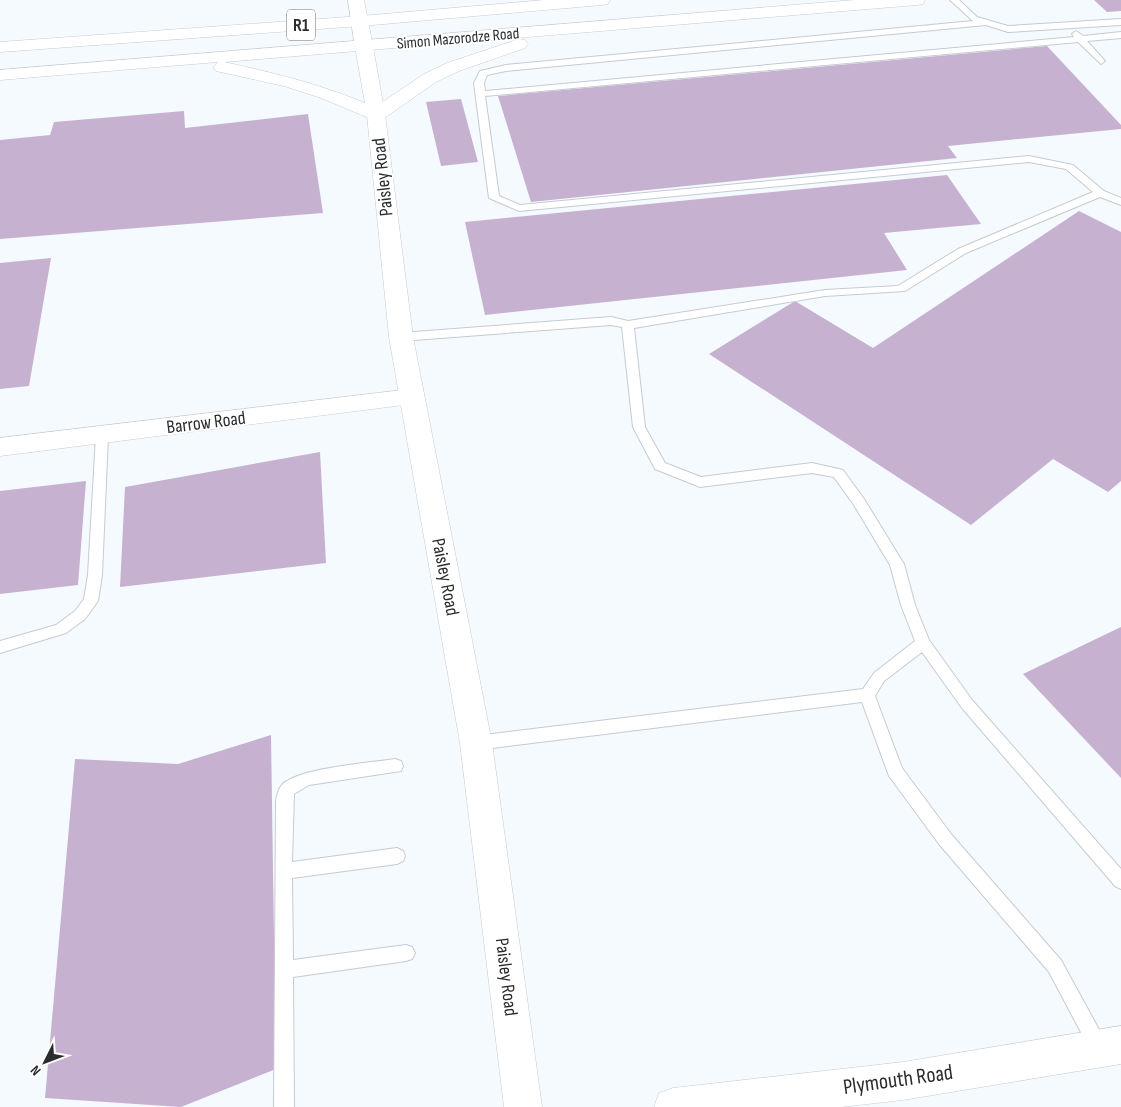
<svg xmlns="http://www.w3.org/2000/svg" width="1121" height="1107" viewBox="0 0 1121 1107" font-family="'Sofia Sans Condensed',sans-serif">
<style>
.building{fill:#c6b2d0}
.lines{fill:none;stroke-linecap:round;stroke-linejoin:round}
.lane-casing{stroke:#c5cbd1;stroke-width:2}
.street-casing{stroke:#c5cbd1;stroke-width:1}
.secondary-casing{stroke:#c5cbd1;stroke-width:1}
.primary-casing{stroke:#c5cbd1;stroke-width:1}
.highway-casing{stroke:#c5cbd1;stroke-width:1}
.lane{fill:#fff;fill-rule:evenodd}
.street{fill:#fff;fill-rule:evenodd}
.secondary{fill:#fff;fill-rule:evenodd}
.primary{fill:#fff;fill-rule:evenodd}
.highway{fill:#fff;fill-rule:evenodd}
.labels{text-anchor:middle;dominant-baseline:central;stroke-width:4;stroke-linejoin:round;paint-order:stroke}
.far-street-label{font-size:16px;fill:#2a2c2e;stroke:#fff}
.shield{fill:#fff;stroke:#6a6b6d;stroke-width:1}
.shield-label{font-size:18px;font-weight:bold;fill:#2a2c2e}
.street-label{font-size:19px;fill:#2a2c2e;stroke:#fff}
.near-street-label{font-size:22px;fill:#2a2c2e;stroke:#fff}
</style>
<rect width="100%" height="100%" fill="#f5faff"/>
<!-- building -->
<g class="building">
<path d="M1094 0H1121V11L1107 12Z"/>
<path d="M1047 46 1121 125V129L948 146 957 158 531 202 498 96Z"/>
<path d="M461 99 478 162 441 166 426 102Z"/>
<path d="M184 111 185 128 308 114 323 213 0 239V140L50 135 54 122Z"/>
<path d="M947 175 981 224 884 233 907 270 485 315 465 222Z"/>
<path d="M1079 211 1121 232V481L1108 492 1053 459 971 525 709 354 795 301 873 348Z"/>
<path d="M51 258 29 386 0 389V263Z"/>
<path d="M320 452 326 563 120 587 125 487Z"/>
<path d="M86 481 78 585 0 594V491Z"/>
<path d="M1121 627V778L1023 674Z"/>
<path d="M271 735 276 1069 181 1107 45 1098 75 759 178 764Z"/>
</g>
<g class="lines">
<!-- lane casing -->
<g class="lane-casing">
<g id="lane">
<path d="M950 0H959L977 17 1008 26 1121 19V25L1008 32 986 25 506 71 487 75 484 83 485 91 1074 37 1072 34 1076 31 1083 36 1121 32V38L1087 41 1105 61 1101 64 1078 42 485 96 499 196 520 205 1029 156 1073 165 1104 191 1121 198V205L1100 197 966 253 905 291 825 296 634 328 645 427 665 463 701 477 812 463 843 470 864 499 904 564 915 605 929 640 972 700 1121 869V889L1115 886 962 708 922 652 884 681 875 696 902 768 951 834 1061 960 1108 1046 1106 1053 1099 1055 1092 1053 1049 972 939 844 889 776 862 702 476 750 470 748 468 743 470 738 476 736 863 689 874 673 915 641 901 605 890 565 854 505 834 477 812 473 700 487 655 469 633 427 622 327 611 325 401 341 395 337 401 333 611 317 628 321 825 290 898 286 958 249 1093 192 1066 169 1029 162 519 211 489 198 474 83 480 71 506 65 973 21Z"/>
<path d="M102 432 108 436 102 575 98 601 85 619 66 633 0 653V641L56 625 75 611 84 599 88 575 96 436Z"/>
<path d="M395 759 401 761 403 766 401 771 309 785 294 794 292 862 397 848 403 851 405 856 403 861 397 864 292 878 293 960 406 945 412 947 415 953 412 959 406 961 293 977 294 1107H274L276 801C277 796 278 790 281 786 295 768 370 763 395 759Z"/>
</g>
</g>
<!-- street casing -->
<g class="street-casing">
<g id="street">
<path d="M411 389 420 391 423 397 420 403 0 456V438Z"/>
<path d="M1121 1026V1064L903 1100 841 1107H654L659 1093 673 1088 903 1062Z"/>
</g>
</g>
<!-- secondary casing -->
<g class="secondary-casing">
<path id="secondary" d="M364 42 370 43 373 47 385 115 413 337 492 743 542 1107H504L460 743 389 337 367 115 355 47 358 43Z"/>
</g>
<!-- primary casing -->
<g class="primary-casing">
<path id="primary" d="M348 0H364L373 47 370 51H358L355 47Z"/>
</g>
<!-- highway casing -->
<g class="highway-casing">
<g id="highway">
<path d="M544 0H610L608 4 602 5 361 26 0 52V42L361 16Z"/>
<path d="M855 0H925L923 4 917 5 224 62C279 74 323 85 375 107L424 74 447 63 519 39 525 40 528 44 525 48 459 71 436 82 383 119 376 121 321 98 284 86 216 71 213 67 218 62 0 80V70Z"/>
</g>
</g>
<!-- lane -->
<use href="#lane" class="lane"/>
<!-- street -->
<use href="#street" class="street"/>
<!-- secondary -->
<use href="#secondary" class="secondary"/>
<!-- primary -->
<use href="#primary" class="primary"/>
<!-- highway -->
<use href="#highway" class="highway"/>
</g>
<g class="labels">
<!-- far-street labels -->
<g class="far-street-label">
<text transform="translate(458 39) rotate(-5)">Simon Mazorodze Road</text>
</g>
<!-- shield labels -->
<rect class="shield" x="287" y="9.5" width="28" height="31" rx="4"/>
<g class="shield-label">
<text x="301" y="25">R1</text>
</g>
<!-- street labels -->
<g class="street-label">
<text transform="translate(383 177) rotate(-96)">Paisley Road</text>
<text transform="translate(206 423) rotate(-7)">Barrow Road</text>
<text transform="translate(445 577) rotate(79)">Paisley Road</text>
<text transform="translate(506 977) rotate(83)">Paisley Road</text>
</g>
<!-- near-street labels -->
<g class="near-street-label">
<text transform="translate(898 1080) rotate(-8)">Plymouth Road</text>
</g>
</g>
<!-- north arrow -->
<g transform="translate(45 1062) rotate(228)" stroke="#ffffff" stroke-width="4" paint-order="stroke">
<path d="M0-4L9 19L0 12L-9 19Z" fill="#2a2c2e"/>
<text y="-8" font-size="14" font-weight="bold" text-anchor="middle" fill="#2a2c2e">N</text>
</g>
</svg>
